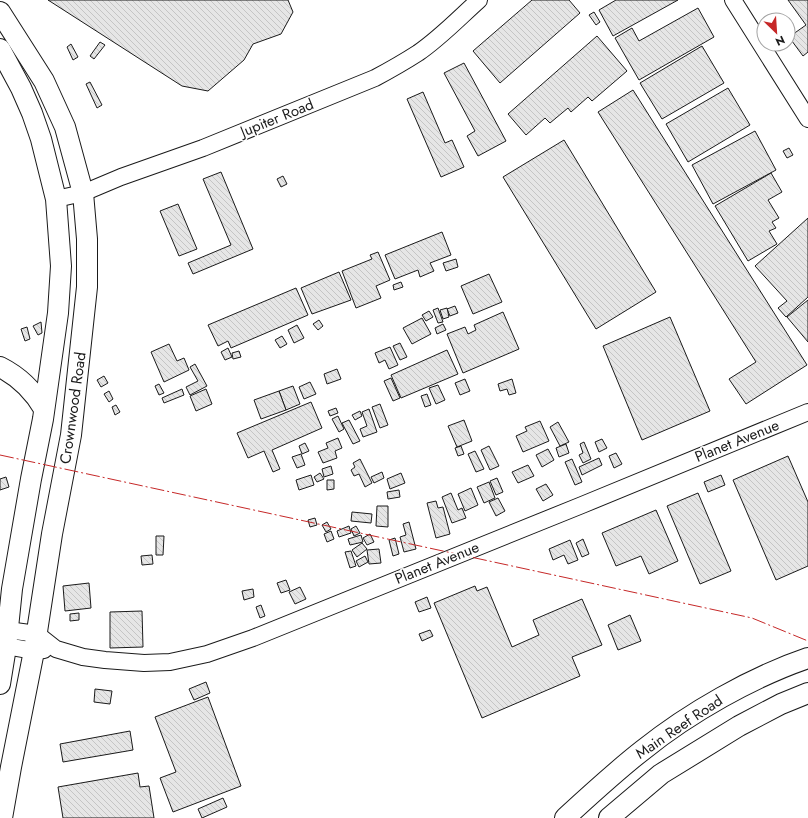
<svg xmlns="http://www.w3.org/2000/svg" width="808" height="818" viewBox="0 0 808 818" font-family="Jost,sans-serif">
<style>
.building{fill:url(#building-back-hatch);stroke:#1a1a1a}
.lines{fill:none;stroke-linecap:round;stroke-linejoin:round}
.minor-casing{stroke:#1a1a1a;stroke-width:18}
.major-casing{stroke:#1a1a1a;stroke-width:22}
.minor{stroke:#fff;stroke-width:16}
.major{stroke:#fff;stroke-width:20}
.power{stroke:#c62828;stroke-width:1;stroke-dasharray:14 3 2 3;stroke-linecap:butt}
.labels{text-anchor:middle;dominant-baseline:central;stroke-width:3;stroke-linejoin:round;paint-order:stroke}
.street-label{font-size:15px;fill:#1a1a1a;stroke:#fff}
</style>
<defs>
<pattern id="building-back-hatch" width="6" height="6" patternUnits="userSpaceOnUse"><rect width="6" height="6" fill="#e6e6e6"/><path d="M-1 5l2 2M0 0l6 6M5-1l2 2" fill="none" stroke="#c5c5c5"/></pattern>
</defs>
<rect width="100%" height="100%" fill="#fff"/>
<!-- building -->
<g class="building">
<path d="M48 0H288L293 12 281 34 253 44 244 60 208 91 182 86Z"/>
<path d="M532 0H569L580 13 500 83 473 51Z"/>
<path d="M616 0H678L613 36 599 10Z"/>
<path d="M788 0H808V52L803 56 789 37 806 25Z"/>
<path d="M698 8 714 37 639 80 615 38 632 28 639 41Z"/>
<path d="M594 12 600 22 596 25 589 15Z"/>
<path d="M597 36 627 71 592 101 588 97 571 112 568 108 550 123 545 118 526 135 508 114Z"/>
<path d="M100 42 105 45 94 59 90 56Z"/>
<path d="M71 44 78 57 73 60 67 47Z"/>
<path d="M702 46 724 83 662 119 640 83Z"/>
<path d="M464 63 506 141 478 156 467 136 475 131 444 73Z"/>
<path d="M90 82 102 105 97 108 86 84Z"/>
<path d="M728 88 750 125 688 162 666 124Z"/>
<path d="M633 90 807 365 746 404 729 379 756 362 598 112Z"/>
<path d="M423 92 445 143 452 140 464 167 441 177 407 99Z"/>
<path d="M755 131 776 170 713 204 692 165Z"/>
<path d="M564 140 656 292 596 329 503 177Z"/>
<path d="M789 148 793 155 787 158 783 151Z"/>
<path d="M221 172 253 249 193 274 188 263 231 245 203 179Z"/>
<path d="M771 173 782 192 768 200 779 218 772 222 776 228 769 231 777 244 748 261 715 206Z"/>
<path d="M283 176 287 184 281 187 277 179Z"/>
<path d="M178 204 197 249 179 256 160 211Z"/>
<path d="M808 218V297L786 317 778 308 787 301 755 266Z"/>
<path d="M442 232 451 255 430 263 434 271 420 277 418 270 395 279 385 255Z"/>
<path d="M378 252 390 280 376 286 381 298 356 308 342 271 372 259 370 255Z"/>
<path d="M456 259 458 267 446 271 443 263Z"/>
<path d="M339 272 351 300 312 314 301 288Z"/>
<path d="M489 274 502 302 473 314 461 286Z"/>
<path d="M401 282 403 287 394 290 393 285Z"/>
<path d="M296 288 308 315 231 348 228 341 218 346 208 325Z"/>
<path d="M808 300V342L787 317Z"/>
<path d="M455 306 458 313 450 316 447 309Z"/>
<path d="M438 308 443 322 438 323 433 310Z"/>
<path d="M447 308 449 317 443 319 440 310Z"/>
<path d="M429 311 433 317 426 321 422 315Z"/>
<path d="M503 312 519 349 463 373 447 334 465 327 468 334 476 330 474 325Z"/>
<path d="M670 317 710 411 642 440 603 346Z"/>
<path d="M422 318 431 334 412 344 403 328Z"/>
<path d="M319 320 323 326 318 330 313 324Z"/>
<path d="M41 322 42 333 38 335 33 326Z"/>
<path d="M443 324 446 330 437 334 435 328Z"/>
<path d="M297 325 304 338 294 343 288 330Z"/>
<path d="M27 327 30 339 25 341 21 329Z"/>
<path d="M282 336 287 344 280 348 275 340Z"/>
<path d="M400 343 407 357 400 360 393 346Z"/>
<path d="M169 344 177 361 184 358 189 370 164 382 151 352Z"/>
<path d="M390 347 398 365 389 369 385 360 379 363 375 353Z"/>
<path d="M228 348 232 357 225 360 221 352Z"/>
<path d="M447 350 458 374 401 398 391 375Z"/>
<path d="M239 351 241 357 233 359 232 353Z"/>
<path d="M195 364 207 386 190 395 186 387 198 381 190 367Z"/>
<path d="M337 369 341 379 327 384 324 374Z"/>
<path d="M104 376 108 383 101 387 97 380Z"/>
<path d="M391 378 400 398 393 401 384 381Z"/>
<path d="M465 379 470 391 460 395 455 383Z"/>
<path d="M512 379 516 393 509 395 507 389 500 391 498 384Z"/>
<path d="M310 382 316 394 304 399 299 387Z"/>
<path d="M159 384 164 393 159 395 155 386Z"/>
<path d="M438 385 445 400 436 404 429 388Z"/>
<path d="M293 386 300 404 286 410 279 391Z"/>
<path d="M182 389 184 395 164 403 162 398Z"/>
<path d="M206 389 212 404 196 411 190 396Z"/>
<path d="M109 391 113 399 109 402 104 394Z"/>
<path d="M279 391 286 410 261 419 254 400Z"/>
<path d="M427 394 431 405 425 407 421 396Z"/>
<path d="M311 402 322 428 272 450 280 469 273 472 264 451 248 458 237 433Z"/>
<path d="M380 404 388 425 380 428 372 407Z"/>
<path d="M116 405 120 412 115 415 112 407Z"/>
<path d="M336 408 338 413 330 416 328 411Z"/>
<path d="M369 409 377 432 363 437 360 429 367 426 362 412Z"/>
<path d="M360 411 362 416 355 420 352 415Z"/>
<path d="M338 416 344 429 339 432 332 419Z"/>
<path d="M349 420 360 441 353 444 342 423Z"/>
<path d="M464 420 472 441 457 447 448 426Z"/>
<path d="M540 421 549 441 523 452 516 436 527 431 525 427Z"/>
<path d="M558 422 569 442 560 446 550 427Z"/>
<path d="M338 438 342 448 335 451 337 458 323 463 318 452 328 448 326 443Z"/>
<path d="M602 439 607 448 599 452 595 442Z"/>
<path d="M584 442 591 459 583 463 579 455 583 453 580 444Z"/>
<path d="M305 443 309 451 302 454 299 446Z"/>
<path d="M566 444 569 453 559 457 556 448Z"/>
<path d="M461 446 464 454 458 456 455 448Z"/>
<path d="M489 446 499 466 490 470 481 450Z"/>
<path d="M548 449 554 460 542 467 536 455Z"/>
<path d="M475 451 484 469 476 472 468 454Z"/>
<path d="M616 453 622 464 614 468 609 456Z"/>
<path d="M301 454 305 465 297 468 292 457Z"/>
<path d="M788 456 808 502V566L776 580 733 480Z"/>
<path d="M599 458 602 465 582 475 579 467Z"/>
<path d="M360 459 372 483 365 487 359 474 354 476 351 470 355 467 353 463Z"/>
<path d="M572 459 582 482 575 485 565 462Z"/>
<path d="M528 465 534 476 518 483 512 472Z"/>
<path d="M331 466 333 474 324 477 322 469Z"/>
<path d="M382 472 384 478 374 483 371 477Z"/>
<path d="M320 473 324 479 317 482 314 477Z"/>
<path d="M401 473 405 483 390 489 387 479Z"/>
<path d="M311 475 314 485 299 490 296 480Z"/>
<path d="M721 475 725 485 708 492 704 482Z"/>
<path d="M6 477 9 487 0 490V479Z"/>
<path d="M497 478 503 492 496 495 490 481Z"/>
<path d="M327 480H334V489L327 490Z"/>
<path d="M489 482 495 498 484 503 477 487Z"/>
<path d="M546 484 553 495 543 501 536 489Z"/>
<path d="M471 488 478 505 465 511 458 494Z"/>
<path d="M399 490 400 497 388 499 387 492Z"/>
<path d="M451 493 458 510 462 508 466 518 452 523 442 497Z"/>
<path d="M698 493 731 571 700 584 667 506Z"/>
<path d="M498 498 505 511 496 516 489 502Z"/>
<path d="M436 501 438 508 443 507 450 534 436 538 427 503Z"/>
<path d="M377 506H388V527L376 526Z"/>
<path d="M656 510 678 561 649 574 641 556 616 566 602 533Z"/>
<path d="M352 512 372 514 371 523 351 521Z"/>
<path d="M315 518 317 525 310 527 308 520Z"/>
<path d="M327 522 331 529 326 532 322 525Z"/>
<path d="M409 522 416 549 404 552 400 537 406 535 403 524Z"/>
<path d="M349 526 351 533 339 537 337 531Z"/>
<path d="M356 526 360 533 354 536 351 529Z"/>
<path d="M331 531 334 539 327 542 324 534Z"/>
<path d="M370 534 374 542 367 545 363 538Z"/>
<path d="M361 535 363 542 350 545 348 539Z"/>
<path d="M156 536H164L163 555H156Z"/>
<path d="M395 538 399 554 393 556 389 540Z"/>
<path d="M583 539 589 554 582 557 576 543Z"/>
<path d="M570 540 578 560 568 564 564 555 553 560 549 549Z"/>
<path d="M362 543 367 549 357 557 352 550Z"/>
<path d="M379 549 381 563 369 564 367 550Z"/>
<path d="M351 551 356 566 350 568 345 552Z"/>
<path d="M152 555 153 564 142 565 141 556Z"/>
<path d="M365 556 368 562 359 567 356 561Z"/>
<path d="M286 580 290 590 281 593 277 583Z"/>
<path d="M89 583 91 608 65 611 63 586Z"/>
<path d="M475 586 477 591 487 587 512 647 539 635 533 620 582 599 602 645 572 657 580 676 482 718 434 603Z"/>
<path d="M300 587 306 599 295 604 289 592Z"/>
<path d="M253 589 254 597 244 600 242 591Z"/>
<path d="M427 597 431 608 419 612 415 602Z"/>
<path d="M261 605 265 616 260 618 256 607Z"/>
<path d="M142 611 143 647 110 648V612Z"/>
<path d="M79 613V620L70 621V614Z"/>
<path d="M630 615 641 641 618 650 608 625Z"/>
<path d="M430 630 433 636 422 641 419 634Z"/>
<path d="M206 682 210 693 194 700 189 689Z"/>
<path d="M95 689 112 691 110 704 94 702Z"/>
<path d="M208 697 241 786 173 812 160 778 176 772 155 717Z"/>
<path d="M130 731 133 750 63 762 60 744Z"/>
<path d="M138 773 140 787 149 786 154 818H63L58 787Z"/>
<path d="M223 798 227 807 202 818 198 809Z"/>
</g>
<g class="lines">
<!-- minor casing -->
<g class="minor-casing">
<g id="minor">
<path d="M733 0 808 119"/>
<path d="M56 199 83 193 121 177 203 148 375 78C390 70 404 62 418 53 440 38 459 18 479 0"/>
<path d="M0 629 37 634 56 649 83 657 105 660 144 663 170 662 207 654 253 638 582 505 808 412"/>
<path d="M0 645 34 651 44 650"/>
</g>
</g>
<!-- major casing -->
<g class="major-casing">
<g id="major">
<path d="M0 12 44 81 65 127 83 193 87 239V287L71 435 52 534 34 651 11 767 2 818"/>
<path d="M0 49 21 88 32 113 41 139 56 199 61 266 58 313 43 419 31 479 12 589 6 647 0 684"/>
<path d="M0 367C20 377 33 390 44 409"/>
<path d="M565 818C590 795 616 771 643 750 689 713 752 677 808 658"/>
<path d="M609 818 661 774 739 726 781 704 808 693"/>
</g>
</g>
<!-- minor -->
<use href="#minor" class="minor"/>
<!-- major -->
<use href="#major" class="major"/>
<!-- power -->
<path class="power" d="M0 455 752 618 808 641"/>
</g>
<g class="labels">
<!-- street labels -->
<g class="street-label">
<text transform="translate(277 118) rotate(-22)">Jupiter Road</text>
<text transform="translate(73 408) rotate(-82)">Crownwood Road</text>
<text transform="translate(737 441) rotate(-22)">Planet Avenue</text>
<text transform="translate(437 563) rotate(-22)">Planet Avenue</text>
<text transform="translate(679 727) rotate(-34)">Main Reef Road</text>
</g>
</g>
<!-- north arrow -->
<g transform="translate(776 32) rotate(155)"><circle r="19" fill="#ffffff" stroke="#a3a3a3"/>
<path d="M0-3L7 15L0 10L-7 15Z" fill="#c62828"/>
<text y="-6" font-size="11" font-weight="bold" text-anchor="middle" fill="#1a1a1a">N</text>
</g>
</svg>
